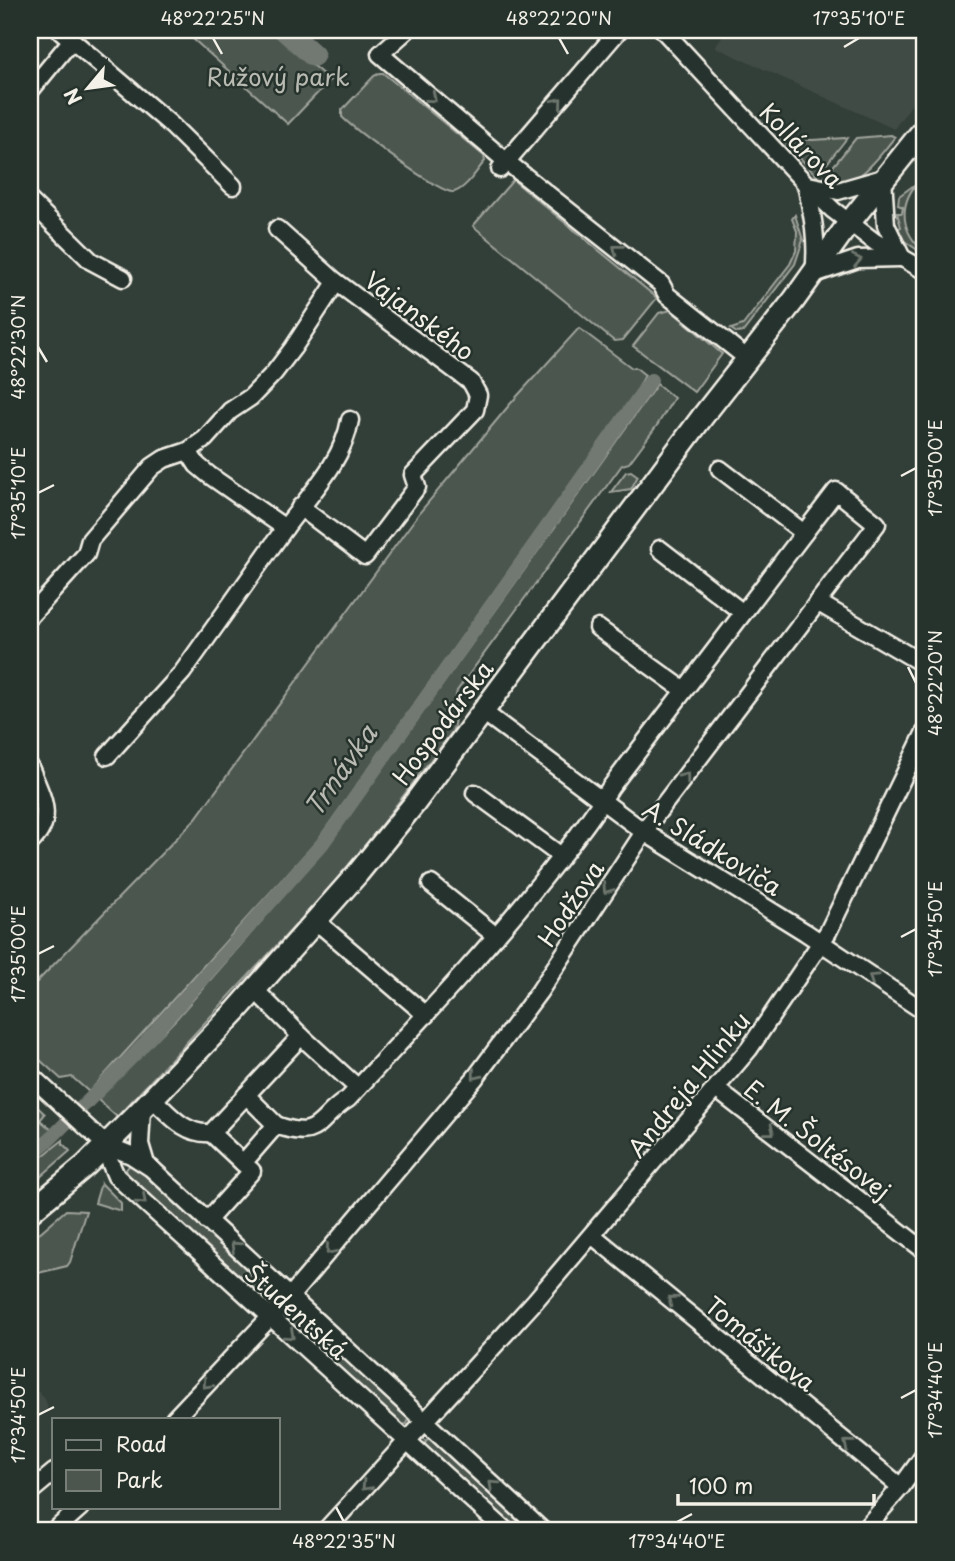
<svg xmlns="http://www.w3.org/2000/svg" width="955" height="1561" viewBox="0 0 955 1561" font-family="'Playpen Sans',sans-serif">
<style>
.built{fill:#404b44}
.green{fill:#4c564f;stroke:#a0a49c;stroke-width:2}
.lines{fill:none;stroke-linecap:round;stroke-linejoin:round}
.canal{stroke:#727972;stroke-width:14}
.river{stroke:#727972;stroke-width:23}
.street-casing{stroke:#f4f1e8;stroke-width:21}
.secondary-casing{stroke:#f4f1e8;stroke-width:26}
.street{stroke:#26332d;stroke-width:16}
.secondary{stroke:#26332d;stroke-width:21}
.oneway{stroke:#6e766e}
.ticks{fill:none;stroke:#f4f1e8;stroke-width:2.5}
.labels{text-anchor:middle;dominant-baseline:central;stroke-width:5;stroke-linejoin:round;paint-order:stroke}
.park-label{font-size:24px;fill:#b9bbb2;stroke:#26332d}
.street-label{font-size:24px;fill:#f4f1e8;stroke:#26332d}
.water-label{font-size:26px;font-style:italic;fill:#babbb3;stroke:#26332d}
.neatline{fill:none;stroke:#f4f1e8;stroke-width:2.5}
.ticks-label{font-size:18px;text-anchor:middle;fill:#f4f1e8}
</style>
<rect width="100%" height="100%" fill="#323e38"/>
<filter id="ink" filterUnits="userSpaceOnUse"><feTurbulence type="fractalNoise" baseFrequency=".0143" numOctaves="2"/><feDisplacementMap in="SourceGraphic" scale="14" xChannelSelector="R" yChannelSelector="G"/><feConvolveMatrix kernelMatrix="1 2 1 2 8 2 1 2 1" color-interpolation-filters="sRGB"/></filter>
<g filter="url(#ink)">
<!-- built -->
<g class="built">
<path d="M727 30H925V86L894 129 715 47Z"/>
<path d="M30 1390 34 1394 38 1391 45 1399 47 1405V1411L30 1427Z"/>
</g>
<!-- green -->
<g class="green">
<path d="M183 30H270L330 80 288 124Z"/>
<path d="M380 73H383L484 156 485 161C477 170 466 189 454 192 441 195 354 129 342 117V110L374 76Z"/>
<path d="M891 135 895 137C875 161 858 191 822 180L856 138Z"/>
<path d="M780 137 812 140 847 138 817 176Z"/>
<path d="M513 180 657 298 623 340 614 341 473 226Z"/>
<path d="M917 183C898 206 901 233 925 252V255L903 240 895 230 901 227 897 213H902L903 207 898 205 899 196Z"/>
<path d="M795 215 803 240 795 264 743 332 737 333 731 329 743 325 790 264 796 251 797 231 792 219Z"/>
<path d="M671 310 722 354 694 392 633 346 659 313Z"/>
<path d="M579 328 632 368 635 367 645 375 638 389 317 841 89 1092 72 1077 61 1079 30 1051V989L196 818 420 512 511 403Z"/>
<path d="M657 384 674 398 658 424 629 463 622 465 457 691C453 705 458 718 452 732L365 846 319 900 117 1117 97 1099 175 1020 328 845Z"/>
<path d="M631 471 638 476 631 489 611 492 626 472Z"/>
<path d="M30 1100 45 1114 40 1120 52 1130 30 1148Z"/>
<path d="M63 1140V1144L70 1151 30 1186V1166Z"/>
<path d="M133 1161 274 1291 270 1299 262 1302 121 1176Z"/>
<path d="M101 1183 121 1203V1211L95 1203Z"/>
<path d="M66 1210 86 1211 70 1262 67 1266 30 1275V1241Z"/>
<path d="M297 1313 410 1416 407 1424 399 1426 288 1326 290 1317Z"/>
<path d="M430 1438H434L537 1531H511L424 1449 426 1440Z"/>
</g>
<g class="lines">
<!-- canal -->
<path class="canal" d="M30 1155 49 1140 136 1053 323 843 651 380"/>
<!-- river -->
<path class="river" d="M285 30 313 55"/>
<!-- street casing -->
<g class="street-casing">
<g id="street">
<path d="M60 30 169 123 233 186"/>
<path d="M407 30 380 54 507 162 661 284 667 295 748 359"/>
<path d="M663 30 806 184 833 210 875 242 925 271"/>
<path d="M30 91 71 41"/>
<path d="M500 169 619 30"/>
<path d="M806 184C813 217 818 241 814 274L858 259 900 258"/>
<path d="M808 185 838 191 883 178 886 225 902 258"/>
<path d="M30 201 91 261 123 278"/>
<path d="M277 229 335 281 471 382 478 395 475 410 413 475 417 487 365 556 300 507"/>
<path d="M188 451 197 465 209 475 285 528C309 495 343 462 350 420"/>
<path d="M720 469 804 533"/>
<path d="M660 549 743 613"/>
<path d="M817 602 925 665"/>
<path d="M30 616 86 554 90 540 152 467 164 459 188 451 205 439 230 411 251 397 274 373 293 348 333 287 335 281"/>
<path d="M598 628 684 690"/>
<path d="M482 711 644 832 805 932 925 1012"/>
<path d="M107 756 182 673 285 528"/>
<path d="M30 767C41 796 57 818 30 843"/>
<path d="M475 793 561 856"/>
<path d="M431 884 496 936"/>
<path d="M316 921 426 1015"/>
<path d="M255 990 301 1036"/>
<path d="M30 1075 106 1145 131 1155 151 1168 543 1531"/>
<path d="M716 1089 925 1251"/>
<path d="M246 1095 276 1125"/>
<path d="M152 1098C170 1115 185 1135 211 1133"/>
<path d="M142 1109 140 1144 146 1164"/>
<path d="M106 1145 110 1162 116 1176 506 1531"/>
<path d="M243 1163 211 1133 301 1036 358 1088"/>
<path d="M592 1235 901 1487"/>
<path d="M174 1419 293 1293 475 1078 539 992 652 820 877 524 836 491 610 788C590 821 565 852 540 883 480 958 413 1028 348 1099 316 1118 322 1142 276 1125L243 1163 252 1171 207 1221"/>
<path d="M30 1492 54 1472"/>
<path d="M54 1531 81 1507"/>
<path d="M325 1531 535 1301 749 1049 828 932 925 732"/>
<path d="M863 1531 901 1487 925 1454"/>
</g>
</g>
<!-- secondary casing -->
<g class="secondary-casing">
<path id="secondary" d="M30 1212 86 1165 142 1109 236 1011 358 873 414 804 703 416 794 300 849 223 925 128"/>
</g>
<!-- street -->
<use href="#street" class="street"/>
<!-- secondary -->
<use href="#secondary" class="secondary"/>
</g>
<!-- one-way arrows -->
<defs><path id="oneway-chevron" d="M-2-3.5L2.5 0L-2 3.5" fill="none" stroke-width="1.6" stroke-linecap="round" stroke-linejoin="round" transform="scale(1.75)"/></defs>
<g class="oneway">
<use href="#oneway-chevron" transform="translate(432 98) rotate(40)"/>
<use href="#oneway-chevron" transform="translate(558 102) rotate(-50)"/>
<use href="#oneway-chevron" transform="translate(617 249) rotate(-142)"/>
<use href="#oneway-chevron" transform="translate(857 260) rotate(-11)"/>
<use href="#oneway-chevron" transform="translate(685 777) rotate(-53)"/>
<use href="#oneway-chevron" transform="translate(607 889) rotate(124)"/>
<use href="#oneway-chevron" transform="translate(873 978) rotate(-146)"/>
<use href="#oneway-chevron" transform="translate(476 1075) rotate(129)"/>
<use href="#oneway-chevron" transform="translate(770 1131) rotate(38)"/>
<use href="#oneway-chevron" transform="translate(142 1200) rotate(43)"/>
<use href="#oneway-chevron" transform="translate(235 1246) rotate(-137)"/>
<use href="#oneway-chevron" transform="translate(330 1250) rotate(130)"/>
<use href="#oneway-chevron" transform="translate(672 1300) rotate(-141)"/>
<use href="#oneway-chevron" transform="translate(290 1335) rotate(42)"/>
<use href="#oneway-chevron" transform="translate(207 1384) rotate(133)"/>
<use href="#oneway-chevron" transform="translate(848 1444) rotate(-141)"/>
<use href="#oneway-chevron" transform="translate(493 1485) rotate(-138)"/>
<use href="#oneway-chevron" transform="translate(366 1486) rotate(133)"/>
</g>
</g>
<!-- ticks -->
<path class="ticks" d="M213 38 222 54M559 38 568 54M844 47 859 38M38 347 47 362M901 476 916 468M38 493 54 485M908 667 916 683M901 937 916 929M38 954 54 946M901 1398 916 1390M38 1415 54 1407M336 1507 344 1522M677 1522 692 1514"/>
<g class="labels">
<!-- park labels -->
<g class="park-label">
<text x="278" y="76">Ružový park</text>
</g>
<!-- street labels -->
<g class="street-label">
<text transform="translate(802 145) rotate(46)">Kollárova</text>
<text transform="translate(420 315) rotate(37)">Vajanského</text>
<text transform="translate(442 722) rotate(-53)">Hospodárska</text>
<text transform="translate(713 847) rotate(32)">A. Sládkoviča</text>
<text transform="translate(570 903) rotate(-56)">Hodžova</text>
<text transform="translate(688 1084) rotate(-51)">Andreja Hlinku</text>
<text transform="translate(818 1139) rotate(38)">E. M. Šoltésovej</text>
<text transform="translate(297 1311) rotate(42)">Študentská</text>
<text transform="translate(761 1343) rotate(39)">Tomášikova</text>
</g>
<!-- water labels -->
<g class="water-label">
<text transform="translate(340 770) rotate(-55)">Trnávka</text>
</g>
</g>
<!-- margin -->
<rect width="955" height="1561" fill="none" stroke="#26332d" stroke-width="77"/>
<!-- legend -->
<rect x="52" y="1418" width="228" height="91" fill="#26332d" stroke="#787f78" stroke-width="2"/>
<rect x="66" y="1440" width="35" height="10" fill="#26332d" stroke="#787f78" stroke-width="2"/>
<text x="116" y="1452" font-size="21" fill="#f4f1e8">Road</text>
<rect x="66" y="1470" width="35" height="21" fill="#4c564f" stroke="#787f78" stroke-width="2"/>
<text x="116" y="1488" font-size="21" fill="#f4f1e8">Park</text>
<!-- north arrow -->
<g transform="translate(88 88) rotate(241)" stroke="#26332d" stroke-width="5" paint-order="stroke">
<path d="M0-5L12 26L0 18L-12 26Z" fill="#f4f1e8"/>
<text y="-10" font-size="19" font-weight="bold" text-anchor="middle" fill="#f4f1e8">N</text>
</g>
<!-- scale -->
<path d="M678 1494v10h196v-10" fill="none" stroke="#f4f1e8" stroke-width="3.5"/>
<text x="689" y="1494" font-size="21" fill="#f4f1e8" stroke="#26332d" stroke-width="5" paint-order="stroke">100 m</text>
<rect x="38" y="38" width="878" height="1484" class="neatline"/>
<g class="ticks-label">
<text x="213" y="25">48°22'25"N</text>
<text x="559" y="25">48°22'20"N</text>
<text x="859" y="25">17°35'10"E</text>
<text transform="translate(19 347) rotate(-90)" y="6">48°22'30"N</text>
<text transform="translate(936 468) rotate(-90)" y="6">17°35'00"E</text>
<text transform="translate(19 493) rotate(-90)" y="6">17°35'10"E</text>
<text transform="translate(936 683) rotate(-90)" y="6">48°22'20"N</text>
<text transform="translate(936 929) rotate(-90)" y="6">17°34'50"E</text>
<text transform="translate(19 954) rotate(-90)" y="6">17°35'00"E</text>
<text transform="translate(936 1390) rotate(-90)" y="6">17°34'40"E</text>
<text transform="translate(19 1415) rotate(-90)" y="6">17°34'50"E</text>
<text x="344" y="1548">48°22'35"N</text>
<text x="677" y="1548">17°34'40"E</text>
</g>
</svg>
